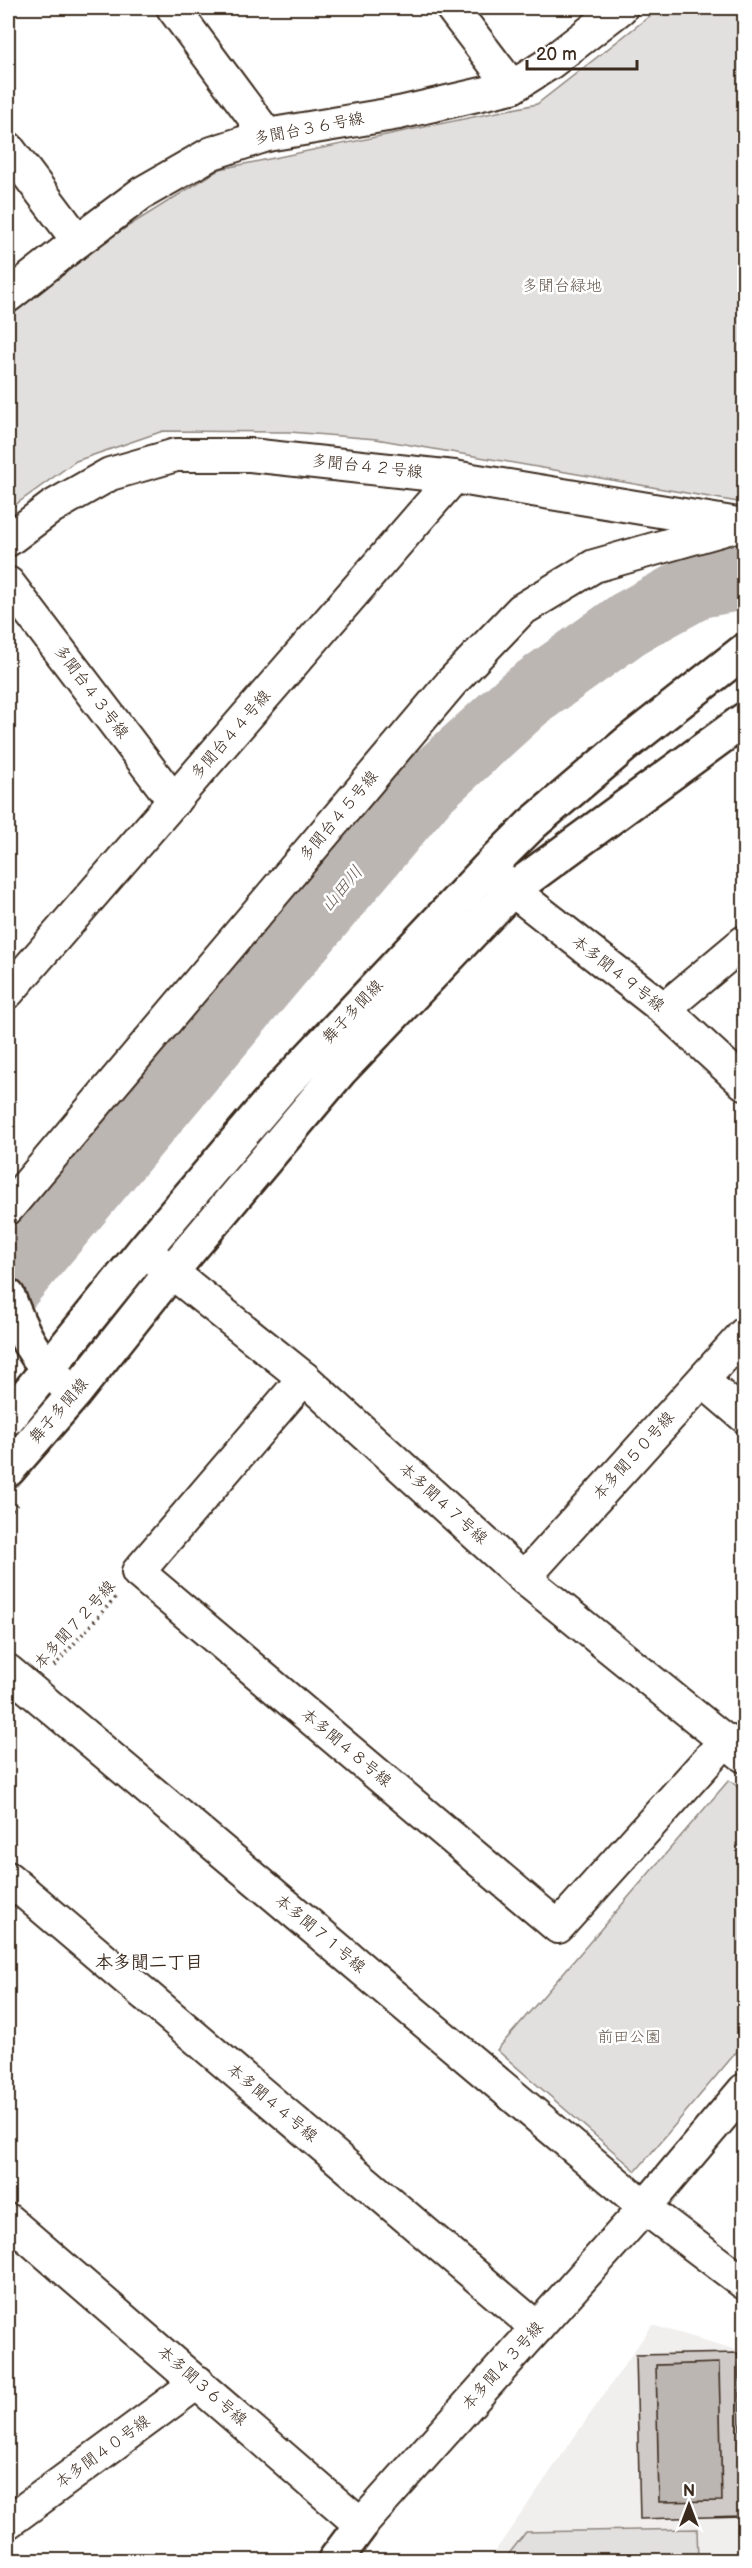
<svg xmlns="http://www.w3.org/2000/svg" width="752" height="2568" viewBox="0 0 752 2568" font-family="'Balsamiq Sans','Klee One',sans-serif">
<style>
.built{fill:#f1efee}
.green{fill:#e2e0de;stroke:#8e857e;stroke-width:1.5}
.water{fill:#bcb6b3;stroke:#887e77;stroke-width:1.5}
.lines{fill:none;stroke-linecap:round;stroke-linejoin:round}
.river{stroke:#bcb6b3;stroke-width:66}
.building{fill:#cfcac7;stroke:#3b2a1e;stroke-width:1.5;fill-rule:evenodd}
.street-casing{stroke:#3b2a1e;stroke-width:36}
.secondary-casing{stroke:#3b2a1e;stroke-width:38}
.path{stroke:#3b2a1e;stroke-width:4;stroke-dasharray:1.5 4.5;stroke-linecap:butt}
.street{stroke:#fff;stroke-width:32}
.secondary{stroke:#fff;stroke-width:33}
.labels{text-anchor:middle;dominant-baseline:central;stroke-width:5;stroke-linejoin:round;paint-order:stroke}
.street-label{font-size:16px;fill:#3b2a1e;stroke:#fff}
.park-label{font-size:16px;fill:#65584e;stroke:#fff}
.water-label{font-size:18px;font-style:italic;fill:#685b52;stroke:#fff}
.neighbourhood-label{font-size:18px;font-weight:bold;fill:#3b2a1e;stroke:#fff}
</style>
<rect width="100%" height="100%" fill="#fff"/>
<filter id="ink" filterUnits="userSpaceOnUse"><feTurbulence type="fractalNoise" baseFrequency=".0167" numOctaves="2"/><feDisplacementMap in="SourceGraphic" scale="12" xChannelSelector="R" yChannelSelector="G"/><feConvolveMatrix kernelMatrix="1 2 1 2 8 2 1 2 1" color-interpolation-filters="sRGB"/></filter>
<g filter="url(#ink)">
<!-- built -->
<path class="built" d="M652 2325 744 2352V2560H489Z"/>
<!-- green -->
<g class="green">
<path d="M660 8H744V503L376 439 290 432 163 431 76 461 8 510V312L58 270 220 169 537 104Z"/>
<path d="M729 1780 744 1792V2043L636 2171 497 2050Z"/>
<path d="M697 2529 698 2560H504L526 2532Z"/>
</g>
<!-- water -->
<path class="water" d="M719 2363 722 2501 659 2502 656 2365Z"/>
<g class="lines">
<!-- river -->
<path class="river" d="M8 1286 426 788 525 698 628 624 699 585 744 577"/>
</g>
<!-- building -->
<path class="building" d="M738 2353 742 2516 640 2519 636 2355ZM719 2363 722 2501 659 2502 656 2365Z"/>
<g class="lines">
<!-- street casing -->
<g class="street-casing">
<g id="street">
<path d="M173 8 267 135"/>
<path d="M452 8 512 87"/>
<path d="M8 148 78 241 142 193 212 153 267 135 399 113 512 87 550 63 621 8"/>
<path d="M8 296 78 241"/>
<path d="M8 540 52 507 110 474 176 455H250L454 477 732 523"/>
<path d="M8 583 174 801"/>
<path d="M494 872 512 890 664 1009 744 1083"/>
<path d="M8 992 454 477"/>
<path d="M664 1009 744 942"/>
<path d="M8 1208 452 682 521 610 594 566 742 524"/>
<path d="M144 1250 304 1378 524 1578 744 1756"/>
<path d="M304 1378 138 1572 558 1927 726 1740"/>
<path d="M703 1381 744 1416"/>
<path d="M524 1578 744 1334"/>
<path d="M8 1671 633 2197"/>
<path d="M8 1878 537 2328"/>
<path d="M658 2218 744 2283"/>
<path d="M8 2220 361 2525 645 2207 744 2090"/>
<path d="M8 2522 198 2382"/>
</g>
</g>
<!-- secondary casing -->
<g class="secondary-casing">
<g id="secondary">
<path d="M8 1296C20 1329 35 1361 64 1384"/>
<path d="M8 1418 144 1250 281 1088 489 867 532 824 626 744 744 651"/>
<path d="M8 1470 75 1393 172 1271 340 1071 512 890 744 720"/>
<path d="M335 2560 361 2525"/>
</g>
</g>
<!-- path -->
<g class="path">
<path d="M8 1514 17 1504"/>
<path d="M54 1666 115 1598"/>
</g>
<!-- street -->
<use href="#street" class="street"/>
<!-- secondary -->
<use href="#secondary" class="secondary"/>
</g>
</g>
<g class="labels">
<!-- street labels -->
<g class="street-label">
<text transform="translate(309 129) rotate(-11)">多聞台３６号線</text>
<text transform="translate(367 467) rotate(6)">多聞台４２号線</text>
<text transform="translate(91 692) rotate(53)">多聞台４３号線</text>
<text transform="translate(231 735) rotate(-49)">多聞台４４号線</text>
<text transform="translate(339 816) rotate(-50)">多聞台４５号線</text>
<text transform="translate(618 974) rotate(38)">本多聞４９号線</text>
<text transform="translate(353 1012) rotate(-47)">舞子多聞線</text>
<text transform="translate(59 1411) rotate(-49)">舞子多聞線</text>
<text transform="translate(634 1456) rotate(-48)">本多聞５０号線</text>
<text transform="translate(443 1504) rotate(42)">本多聞４７号線</text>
<text transform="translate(75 1625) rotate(-48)">本多聞７２号線</text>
<text transform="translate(346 1748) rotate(40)">本多聞４８号線</text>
<text transform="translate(320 1934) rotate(40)">本多聞７１号線</text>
<text transform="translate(272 2103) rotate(40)">本多聞４４号線</text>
<text transform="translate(503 2366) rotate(-48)">本多聞４３号線</text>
<text transform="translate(202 2386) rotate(41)">本多聞３６号線</text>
<text transform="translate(103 2452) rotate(-36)">本多聞４０号線</text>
</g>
<!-- park labels -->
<g class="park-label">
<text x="562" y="286">多聞台緑地</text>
<text x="629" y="2037">前田公園</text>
</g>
<!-- water labels -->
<g class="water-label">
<text transform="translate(342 889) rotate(-50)">山田川</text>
</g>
<!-- neighbourhood labels -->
<g class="neighbourhood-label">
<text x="149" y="1962">本多聞二丁目</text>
</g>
</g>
<!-- margin -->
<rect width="752" height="2568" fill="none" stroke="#fff" stroke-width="30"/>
<rect x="15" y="15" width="722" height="2538" fill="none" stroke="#3b2a1e" stroke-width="2" filter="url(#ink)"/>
<!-- north arrow -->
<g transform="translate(689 2505)" stroke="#ffffff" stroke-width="4.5" paint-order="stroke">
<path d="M0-4.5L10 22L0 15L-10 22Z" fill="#3b2a1e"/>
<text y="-9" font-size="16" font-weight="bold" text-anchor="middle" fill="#3b2a1e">N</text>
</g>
<!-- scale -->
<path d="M527 60v9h110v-9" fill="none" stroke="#3b2a1e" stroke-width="3"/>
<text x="536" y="60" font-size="18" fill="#3b2a1e" stroke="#ffffff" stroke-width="4.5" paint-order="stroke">20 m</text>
</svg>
